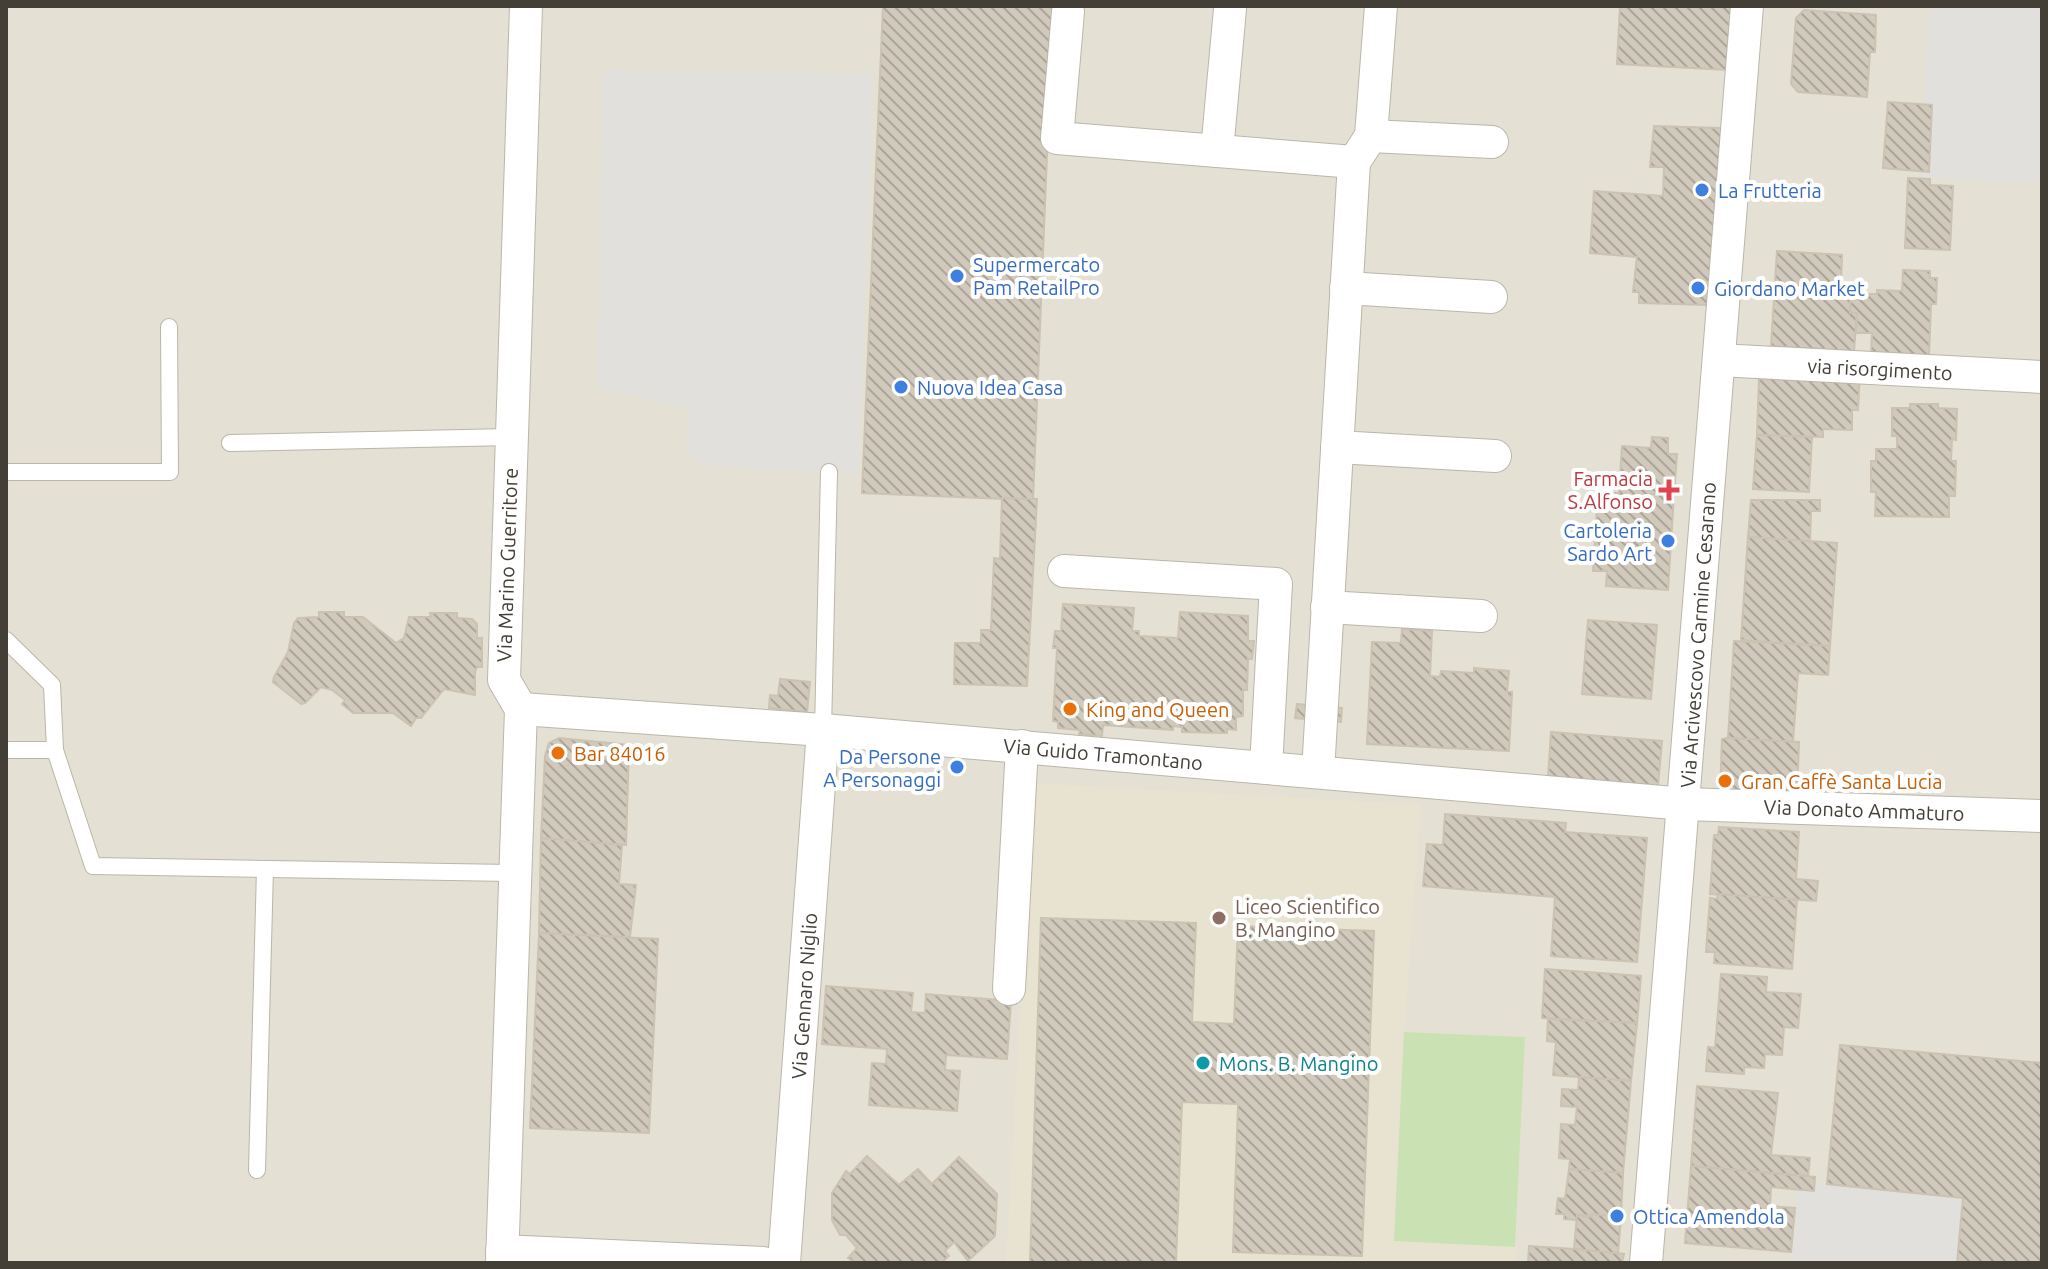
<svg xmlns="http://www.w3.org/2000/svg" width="2048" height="1269" viewBox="0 0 2048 1269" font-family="Ubuntu,sans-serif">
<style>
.residential{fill:#e4e0d4}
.education{fill:#e8e3d1}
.grass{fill:#c9e1b3}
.parking{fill:#e2e0dd}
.building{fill:url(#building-back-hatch);stroke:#cbc2b1;stroke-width:2}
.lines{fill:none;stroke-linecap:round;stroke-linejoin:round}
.service-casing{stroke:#bbb6a9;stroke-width:18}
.minor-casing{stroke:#bbb6a9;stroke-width:34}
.service{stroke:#fff;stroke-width:16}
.minor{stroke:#fff;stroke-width:32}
.shop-dot{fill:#3f7fe0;stroke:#fff;stroke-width:3}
.health-dot{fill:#e0444e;stroke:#fff;stroke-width:3}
.food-dot{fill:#e8710a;stroke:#fff;stroke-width:3}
.education-dot{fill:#8d6e63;stroke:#fff;stroke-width:3}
.culture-dot{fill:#0f9aa8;stroke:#fff;stroke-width:3}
.labels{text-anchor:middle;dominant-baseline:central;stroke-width:8;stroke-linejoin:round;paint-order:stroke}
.shop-label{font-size:20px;fill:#366cbe;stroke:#fff;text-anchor:start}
.street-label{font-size:20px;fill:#433e36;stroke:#fff}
.health-label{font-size:20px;fill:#be3a42;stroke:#fff;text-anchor:end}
.food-label{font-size:20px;fill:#c56008;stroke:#fff;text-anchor:start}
.education-label{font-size:20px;fill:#785e54;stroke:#fff;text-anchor:start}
.culture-label{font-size:20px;fill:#0d838f;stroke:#fff;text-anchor:start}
</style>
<defs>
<pattern id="building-back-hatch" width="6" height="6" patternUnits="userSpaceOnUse" patternTransform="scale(2)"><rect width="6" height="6" fill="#d1cabc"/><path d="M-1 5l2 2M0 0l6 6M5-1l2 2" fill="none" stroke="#aba59a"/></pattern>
</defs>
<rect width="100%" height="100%" fill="#f1eee6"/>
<!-- residential -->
<rect class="residential" x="6" y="6" width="2036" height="1257"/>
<!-- education -->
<path class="education" d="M1033 783 1421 805 1404 1031 1525 1037 1515 1263H1006Z"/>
<!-- grass -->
<path class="grass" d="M1404 1032 1525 1037 1515 1247 1394 1241Z"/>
<!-- parking -->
<g class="parking">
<path d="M1929 6H2042V183L1920 177Z"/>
<path d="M603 70 873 74 858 474 704 465 686 452 689 409 597 388Z"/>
<path d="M1815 1183 1963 1198 1957 1263H1790L1797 1189 1814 1191Z"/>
</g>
<!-- building -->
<g class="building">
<path d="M883 6H1053L1033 500 862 493Z"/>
<path d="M1620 6H1732L1728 70 1617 64Z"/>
<path d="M1804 10 1876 15 1875 52H1870L1867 97 1798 92 1791 84 1796 18Z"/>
<path d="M1888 102 1932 105 1929 172 1883 168Z"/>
<path d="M1654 126 1720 128 1727 134 1708 305 1639 303V292H1633L1637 257 1590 253 1594 191 1663 196 1664 167H1650Z"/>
<path d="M1908 178 1930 179V185L1953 186 1950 250 1905 248Z"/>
<path d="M1777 251 1842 255 1841 283 1851 285 1850 313H1857L1854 351 1771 346Z"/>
<path d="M1903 270 1930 271V278H1937L1936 304H1931L1929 356 1871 353 1872 333H1856L1857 313H1850L1851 288H1866L1865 294H1877V290L1902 291Z"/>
<path d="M1769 371H1860L1858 410H1852V430L1823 429V437L1757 435 1759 379H1768Z"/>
<path d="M1910 404H1938V408L1957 409 1956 440 1952 439 1951 461H1956L1955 496H1949V517L1875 516 1876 492H1871V461H1876V449H1897V436H1892V408H1910Z"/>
<path d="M1757 435 1812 437 1809 492 1753 489Z"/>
<path d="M1652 437 1668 438V454H1677L1674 495 1650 494 1649 498H1641L1640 508 1618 507 1622 446 1651 448Z"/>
<path d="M1598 492 1619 493 1618 507 1640 508 1641 498H1649L1650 494 1674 495 1668 590 1606 586 1607 571H1593Z"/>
<path d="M1002 498 1037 499 1027 686 954 684 955 643H981V630H991L994 558 1000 559Z"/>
<path d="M1751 500H1820V511H1811L1810 542 1748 537Z"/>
<path d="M1748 537 1837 543 1830 646 1741 640Z"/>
<path d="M1063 604 1134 608 1132 631H1139V636L1178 638 1180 612 1248 616V641H1254L1252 659H1248L1247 690H1243V716L1236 717V730L1227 729V733L1182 732V727L1173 726V730L1103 725 1102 736 1079 734 1080 730 1058 728V722L1053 721 1057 648H1053L1055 631H1061Z"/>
<path d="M319 612H344V617H363L396 643 404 638 409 617H431L430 613H457V618L472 619 477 624V638H482V667H477L475 672V695L444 689 421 718H416L411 726 393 713H353L342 704 345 700 332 690 321 687 305 703 301 704 273 682 274 677 288 652 294 623 298 618 319 617Z"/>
<path d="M1588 620 1657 625 1651 699 1582 694Z"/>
<path d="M1402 629 1432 631 1430 676 1440 677 1441 671 1474 673V668L1509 671 1507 692H1512L1509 751 1367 744 1372 642 1401 643Z"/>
<path d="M1734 641 1830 646 1828 675 1798 673 1793 742 1728 738Z"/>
<path d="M780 679 810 682 807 712 769 708 770 695 778 696Z"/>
<path d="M1297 704 1342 708 1341 722 1295 718Z"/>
<path d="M1551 732 1662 741 1658 786 1548 777Z"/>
<path d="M559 738 629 745 626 845 541 838 545 756 549 743Z"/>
<path d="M1728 738 1799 742 1797 796 1720 792 1722 739Z"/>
<path d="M1445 814 1566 823 1565 832 1647 838 1637 962 1551 956 1555 897 1423 886 1427 844 1443 845Z"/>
<path d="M1719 827 1799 832 1796 879 1818 881 1816 901 1710 894 1714 835H1718Z"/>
<path d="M541 838 622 845 619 884 636 885 630 937 539 933Z"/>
<path d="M1718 894 1797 900 1792 969 1714 963 1715 952H1706L1710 898 1717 899Z"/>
<path d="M1041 918 1196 923 1192 1022 1234 1024 1238 926 1374 931 1362 1256 1233 1252 1238 1104 1182 1102 1176 1263H1030Z"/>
<path d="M539 933 658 939 649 1133 530 1128Z"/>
<path d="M1545 969 1641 976 1637 1023 1542 1018Z"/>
<path d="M1721 974 1767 977 1766 992 1801 994 1798 1028 1784 1027 1782 1055 1765 1054 1764 1068 1744 1067V1074L1706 1071 1708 1047 1715 1048Z"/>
<path d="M826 986 913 993 911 1012 925 1013 926 994 1011 1001 1007 1059 946 1055 945 1070 960 1071 957 1111 869 1105 872 1063 886 1064 887 1049 822 1044Z"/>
<path d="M1548 1019 1637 1023 1631 1081 1553 1075 1556 1042 1547 1041Z"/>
<path d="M1840 1045 2042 1063V1263H1957L1963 1198 1827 1184Z"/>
<path d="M1579 1077 1631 1081 1623 1173 1569 1169 1570 1159 1559 1158 1561 1124 1575 1125 1577 1107 1561 1106 1562 1089 1578 1090Z"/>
<path d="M1697 1086 1778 1093 1771 1155 1810 1158 1808 1176 1691 1166Z"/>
<path d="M867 1156 899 1185 918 1169 932 1184 959 1157 997 1194 995 1236 968 1261 954 1242 945 1251 949 1256 941 1263H856L848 1258 857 1248 846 1235H840L832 1220V1193L846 1171 850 1174Z"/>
<path d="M1691 1166 1815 1177 1814 1191 1771 1187 1770 1206 1795 1208 1791 1252 1685 1243Z"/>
<path d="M1569 1169 1623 1173 1621 1217 1577 1215V1220L1564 1219V1214H1556L1558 1198 1565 1199Z"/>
<path d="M1592 1214 1621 1217 1618 1254 1574 1249 1577 1215 1592 1217Z"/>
<path d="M1529 1246 1574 1249 1624 1254 1622 1263H1528Z"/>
</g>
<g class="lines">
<!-- service casing -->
<g class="service-casing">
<g id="service">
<path d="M230 443 511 437"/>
<path d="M6 472H170L169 327"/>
<path d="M6 640 52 685 55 750"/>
<path d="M823 730 829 472"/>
<path d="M6 750H55L93 866 517 873"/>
<path d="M257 1170 265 869"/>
</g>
</g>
<!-- minor casing -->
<g class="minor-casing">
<g id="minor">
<path d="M1068 12 1057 138 1354 162 1318 772"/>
<path d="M1371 136 1381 6"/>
<path d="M1217 151 1230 9"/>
<path d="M1354 162 1371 136 1492 142"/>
<path d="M1346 288 1491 297"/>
<path d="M1719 360 2042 377"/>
<path d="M1337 447 1495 456"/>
<path d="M1064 571 1276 584 1266 768"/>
<path d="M1327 607 1481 616"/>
<path d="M521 709 823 730 1685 804 2042 816"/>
<path d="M1009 989 1022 746"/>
<path d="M502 1251 763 1263"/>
<path d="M502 1263 521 709 504 680 526 6"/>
<path d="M784 1263 823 730"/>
<path d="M1646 1263 1747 6"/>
</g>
</g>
<!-- service -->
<use href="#service" class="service"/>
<!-- minor -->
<use href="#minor" class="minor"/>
</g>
<!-- markers -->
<g class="shop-dot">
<circle cx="1702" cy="190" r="8"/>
<circle cx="957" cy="276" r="8"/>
<circle cx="1698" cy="288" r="8"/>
<circle cx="901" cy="387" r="8"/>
<circle cx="1668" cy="541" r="8"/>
<circle cx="957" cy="767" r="8"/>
<circle cx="1617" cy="1216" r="8"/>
</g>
<path class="health-dot" d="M1665 478h8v8h8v8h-8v8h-8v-8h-8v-8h8z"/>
<g class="food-dot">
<circle cx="1070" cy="709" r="8"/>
<circle cx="558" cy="753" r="8"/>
<circle cx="1725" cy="781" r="8"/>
</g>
<circle class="education-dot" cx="1219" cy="918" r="8"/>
<circle class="culture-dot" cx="1203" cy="1063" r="8"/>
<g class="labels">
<!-- shop labels -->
<g class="shop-label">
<text x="1718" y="190">La Frutteria</text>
<text x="973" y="264">Supermercato<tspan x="973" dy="23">Pam RetailPro</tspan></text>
<text x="1714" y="288">Giordano Market</text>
<text x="917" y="387">Nuova Idea Casa</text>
<text x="1652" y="530" text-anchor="end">Cartoleria<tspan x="1652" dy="23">Sardo Art</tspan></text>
<text x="941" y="756" text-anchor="end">Da Persone<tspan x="941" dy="23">A Personaggi</tspan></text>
<text x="1633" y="1216">Ottica Amendola</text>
</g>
<!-- street labels -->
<g class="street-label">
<text transform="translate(1880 369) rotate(3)">via risorgimento</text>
<text transform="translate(507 565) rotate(-88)">Via Marino Guerritore</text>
<text transform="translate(1698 635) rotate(-86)">Via Arcivescovo Carmine Cesarano</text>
<text transform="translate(1103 754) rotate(5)">Via Guido Tramontano</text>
<text transform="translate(1864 810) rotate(2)">Via Donato Ammaturo</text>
<text transform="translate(804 996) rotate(-86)">Via Gennaro Niglio</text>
</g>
<!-- health labels -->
<g class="health-label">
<text x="1653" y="478">Farmacia<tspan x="1653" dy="23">S.Alfonso</tspan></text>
</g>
<!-- food labels -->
<g class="food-label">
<text x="1086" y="709">King and Queen</text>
<text x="574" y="753">Bar 84016</text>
<text x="1741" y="781">Gran Caffè Santa Lucia</text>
</g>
<!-- education labels -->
<g class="education-label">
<text x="1235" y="906">Liceo Scientifico<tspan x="1235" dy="23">B. Mangino</tspan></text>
</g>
<!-- culture labels -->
<g class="culture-label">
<text x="1219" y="1063">Mons. B. Mangino</text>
</g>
</g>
<!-- border -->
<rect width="2048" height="1269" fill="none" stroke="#433e36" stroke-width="16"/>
</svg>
